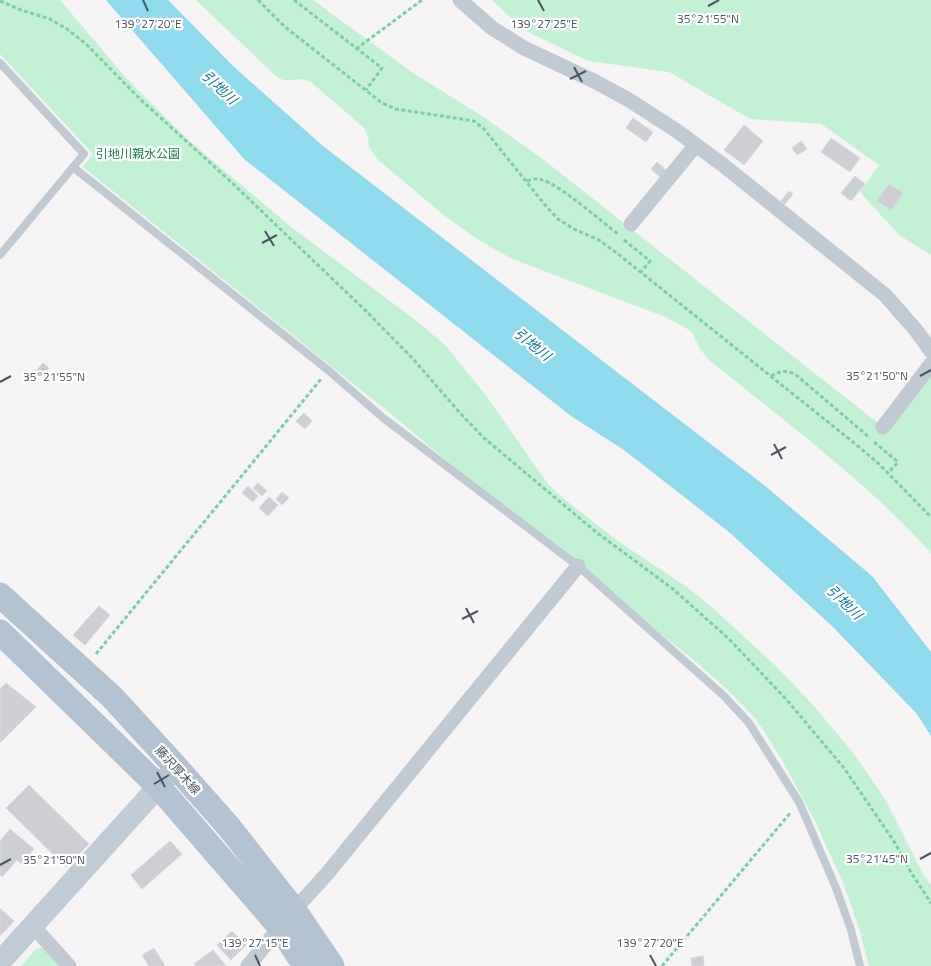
<svg xmlns="http://www.w3.org/2000/svg" width="931" height="966" viewBox="0 0 931 966" font-family="'Titillium Web','Noto Sans JP',sans-serif">
<style>
.green{fill:#c3f1d5}
.water{fill:#90daee}
.building{fill:#cdcfd5;stroke:#d7d9de}
.lines{fill:none;stroke-linecap:round;stroke-linejoin:round}
.path{stroke:#7ad0a6;stroke-width:3;stroke-dasharray:4 2.5;stroke-linecap:butt}
.lane{stroke:#c1cad2;stroke-width:8}
.street{stroke:#c1cad2;stroke-width:15}
.secondary{stroke:#c1cbd6;stroke-width:22}
.primary{stroke:#b3c2d1;stroke-width:25}
.ticks{fill:none;stroke:#4a5661;stroke-width:2}
.labels{text-anchor:middle;dominant-baseline:central;stroke-width:4.5;stroke-linejoin:round;paint-order:stroke}
.park-label{font-size:12px;fill:#17864f;stroke:#fff}
.street-label{font-size:12px;fill:#4a5661;stroke:#fff}
.water-label{font-size:14px;font-style:italic;fill:#0c7c9b;stroke:#fff}
.ticks-label{font-size:12px;text-anchor:middle;fill:#4a5661;stroke:#fff;stroke-width:4.5;stroke-linejoin:round;paint-order:stroke}
</style>
<rect width="100%" height="100%" fill="#f5f3f3"/>
<!-- green -->
<g class="green">
<path d="M0 0H60L127 79 187 139 290 226 418 322 445 345 484 393 534 464 549 485 564 499 618 541 687 587 706 602 777 667 814 706 854 754 885 799 923 874 931 885V966H869L859 928 844 885 815 821 781 758 756 719 729 691 696 662 518 520 386 410 83 167 93 154 0 54Z"/>
<path d="M196 0H313L413 73 485 118 540 157 888 431 931 374V553C865 480 785 422 709 360L700 349 691 331 668 318 515 260C463 236 421 195 377 159L369 147 368 137 364 128 311 82C296 75 291 84 278 78Z"/>
<path d="M492 0H931V255L899 235 860 192 879 165 821 124 750 119 669 72 588 61 524 30Z"/>
<path d="M45 947 62 966H21L36 949Z"/>
</g>
<!-- water -->
<path class="water" d="M106 0H168L233 66 323 146 764 485 872 576 931 652V736L917 714 832 626 729 532 624 450 571 416 244 159Z"/>
<!-- building -->
<g class="building">
<path d="M633 118 653 132 646 142 626 128Z"/>
<path d="M744 125 763 141 744 165 724 150Z"/>
<path d="M831 138 860 158 850 172 821 152Z"/>
<path d="M801 141 807 149 797 155 792 148Z"/>
<path d="M657 162 668 172 662 179 651 169Z"/>
<path d="M855 176 865 184 851 201 841 193Z"/>
<path d="M889 184 903 193 891 210 877 201Z"/>
<path d="M789 191 793 194 785 204 781 201Z"/>
<path d="M43 363 49 368 41 378 35 372Z"/>
<path d="M304 413 312 421 305 429 296 421Z"/>
<path d="M258 483 267 491 262 496 253 488Z"/>
<path d="M248 486 258 496 253 502 242 493Z"/>
<path d="M282 492 289 498 282 505 276 499Z"/>
<path d="M269 497 278 505 268 516 259 508Z"/>
<path d="M99 606 110 615 85 645 73 635Z"/>
<path d="M6 683 36 707 0 743V689Z"/>
<path d="M29 785 89 844 66 867 6 808Z"/>
<path d="M10 829 34 849 21 864 17 860 2 877 0 875V841Z"/>
<path d="M170 841 182 854 142 889 131 875Z"/>
<path d="M0 908 14 921 0 936Z"/>
<path d="M232 931 246 945 231 960 217 945Z"/>
<path d="M154 948 165 966H149L142 955Z"/>
<path d="M213 950 226 966H196L194 964Z"/>
<path d="M703 956 704 966H692L691 958Z"/>
</g>
<g class="lines">
<!-- path -->
<g class="path">
<path d="M258 0 285 27 382 103 396 109 474 121 484 129 545 205 558 219 574 229 599 240 618 254 853 442 879 464 931 517"/>
<path d="M294 0 382 68 366 90"/>
<path d="M0 1 21 10 50 19 67 29 86 44 141 100 229 180 367 312 414 360 460 413 484 438 596 532 673 589 729 639 786 699 844 768 895 843 912 874 931 903"/>
<path d="M356 49 422 0"/>
<path d="M527 181C532 179 536 178 542 180 559 184 602 222 618 234"/>
<path d="M624 240 650 261 641 272"/>
<path d="M771 376C780 371 785 370 795 374L870 438"/>
<path d="M874 442 898 462 888 473"/>
<path d="M96 654 321 379"/>
<path d="M662 966 791 812"/>
</g>
<!-- lane -->
<g class="lane">
<path d="M0 63 84 154 0 255"/>
<path d="M73 167 328 370 382 417 578 566 724 696 749 723 799 802 836 888 851 930 860 966"/>
</g>
<!-- street -->
<g class="street">
<path d="M460 0 492 28 524 48 596 82 629 100 677 131 723 165 885 295 915 329 931 351"/>
<path d="M631 224 696 145"/>
<path d="M883 427 931 364"/>
<path d="M294 910 326 875 578 566"/>
<path d="M33 926 69 966"/>
<path d="M248 966 280 927"/>
</g>
<!-- secondary -->
<path class="secondary" d="M0 962 176 767"/>
<!-- primary -->
<g class="primary">
<path d="M0 595 112 697 176 767 229 827 294 910 332 966"/>
<path d="M0 632 158 786 280 927 305 966"/>
</g>
</g>
<!-- ticks -->
<path class="ticks" d="M143 0 148 11M538 0 544 11M708 6 719 0M574 67 582 82M570 79 586 71M265 231 274 246M262 243 277 235M920 376 931 370M0 382 11 376M774 444 782 459M771 455 786 447M466 608 474 623M462 619 478 611M157 772 165 787M154 784 169 775M920 859 931 853M0 865 11 859M255 955 260 966M650 955 656 966"/>
<g class="labels">
<!-- park labels -->
<g class="park-label">
<text x="138" y="153">引地川親水公園</text>
</g>
<!-- street labels -->
<g class="street-label">
<text transform="translate(178 770) rotate(48)">藤沢厚木線</text>
</g>
<!-- water labels -->
<g class="water-label">
<text transform="translate(220 87) rotate(43)">引地川</text>
<text transform="translate(533 344) rotate(39)">引地川</text>
<text transform="translate(845 602) rotate(44)">引地川</text>
</g>
</g>
<g class="ticks-label">
<text x="708" y="23">35°21'55"N</text>
<text x="148" y="28">139°27'20"E</text>
<text x="544" y="28">139°27'25"E</text>
<text x="877" y="380">35°21'50"N</text>
<text x="54" y="381">35°21'55"N</text>
<text x="877" y="863">35°21'45"N</text>
<text x="54" y="864">35°21'50"N</text>
<text x="255" y="947">139°27'15"E</text>
<text x="650" y="947">139°27'20"E</text>
</g>
</svg>
